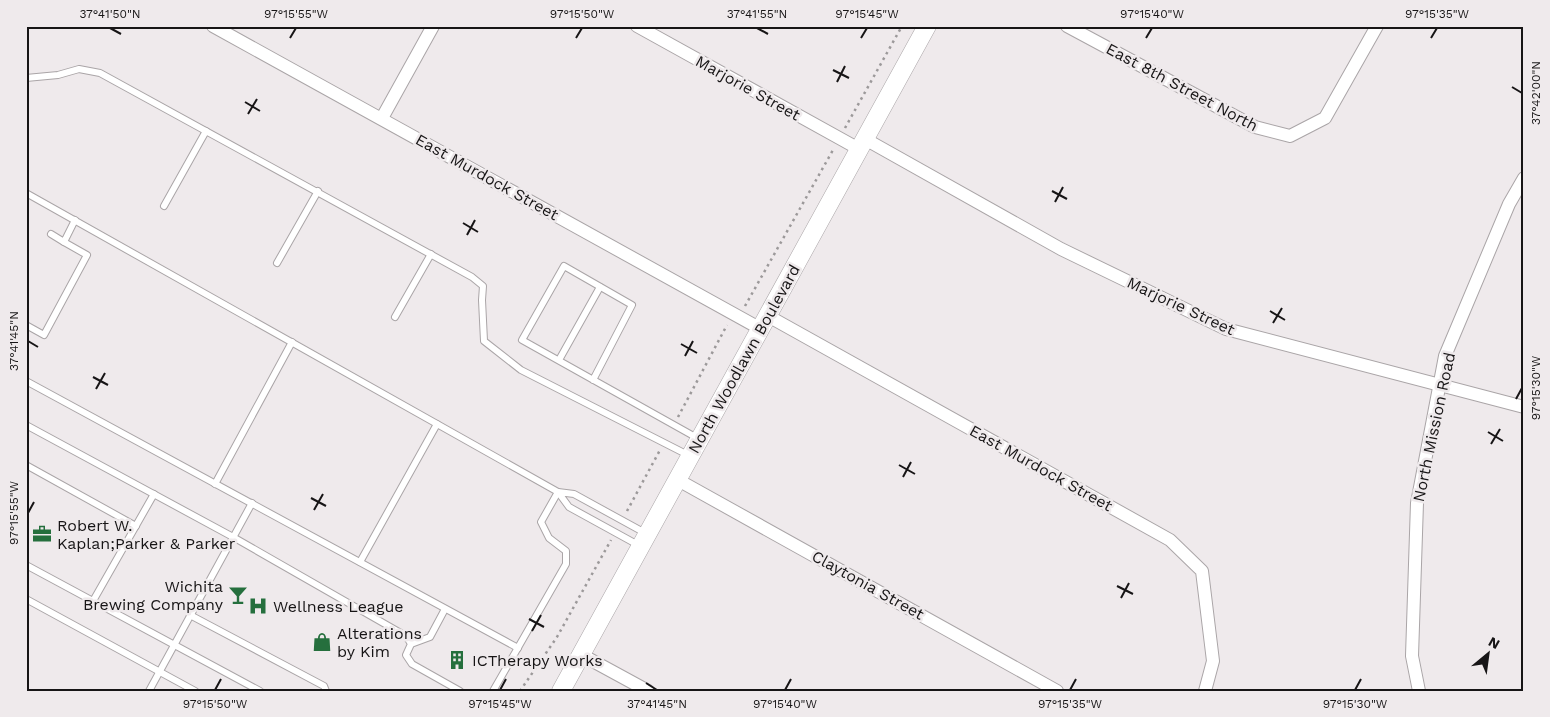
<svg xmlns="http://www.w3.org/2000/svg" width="1550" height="717" viewBox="0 0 1550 717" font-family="'Work Sans',sans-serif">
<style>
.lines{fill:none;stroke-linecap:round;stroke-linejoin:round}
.lane-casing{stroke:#aaa5a7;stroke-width:8}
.street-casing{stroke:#aaa5a7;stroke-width:14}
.secondary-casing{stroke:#aaa5a7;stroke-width:19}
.path{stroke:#9c999a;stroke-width:2.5;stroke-dasharray:2.5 4;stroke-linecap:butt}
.lane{stroke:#fff;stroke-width:6}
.street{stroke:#fff;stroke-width:12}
.secondary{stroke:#fff;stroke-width:18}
.ticks{fill:none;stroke:#171516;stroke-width:2}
.labels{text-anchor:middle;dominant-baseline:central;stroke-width:5;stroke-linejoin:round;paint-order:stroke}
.street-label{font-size:16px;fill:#171516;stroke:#efeaec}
.poi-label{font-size:16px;fill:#171516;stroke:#efeaec;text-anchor:start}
.neatline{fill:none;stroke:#171516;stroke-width:2}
.ticks-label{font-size:12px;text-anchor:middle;fill:#171516}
</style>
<rect width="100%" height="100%" fill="#efeaec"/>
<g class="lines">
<!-- lane casing -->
<g class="lane-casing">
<g id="lane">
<path d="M26 78 58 75 79 69 100 73 472 277 483 286 482 300 484 341 521 370 688 455"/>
<path d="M26 193 558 492 541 522 549 538 566 551V564L493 691"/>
<path d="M164 206 206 131"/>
<path d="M51 234 64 242 75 220"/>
<path d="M277 263 318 191"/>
<path d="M395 317 431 254"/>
<path d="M26 325 44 335 87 255 64 242"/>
<path d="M559 360 600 287"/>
<path d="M593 380 632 305 564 266 522 340C581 373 640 406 699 439"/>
<path d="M26 381 518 648"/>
<path d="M26 425 233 537 406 636 411 644 406 655 412 664 460 691"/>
<path d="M26 465 136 526"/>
<path d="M215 484 292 342"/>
<path d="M640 546 569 507 558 492 574 494 647 534"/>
<path d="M360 562 437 424"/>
<path d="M26 565 260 691"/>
<path d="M26 599 195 691"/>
<path d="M93 601 154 494"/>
<path d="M190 615 324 686 326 691"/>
<path d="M411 644 430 637 445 609"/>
<path d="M149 691 252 503"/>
</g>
</g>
<!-- street casing -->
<g class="street-casing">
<g id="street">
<path d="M213 26 761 329"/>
<path d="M637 26 859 149"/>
<path d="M1067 26 1255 127 1290 136 1325 118 1377 26"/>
<path d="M382 118 433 26"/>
<path d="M865 139 1061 249 1226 329 1524 407"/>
<path d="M768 316 1170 540 1202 571 1213 661 1205 691"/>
<path d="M678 480 1057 691"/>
<path d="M580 654 648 691"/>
<path d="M1419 691 1412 656 1417 503 1445 356 1509 204 1524 178"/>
</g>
</g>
<!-- secondary casing -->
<g class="secondary-casing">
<path id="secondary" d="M561 691 927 26"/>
</g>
<!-- path -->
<g class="path">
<path d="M845 128 902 26"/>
<path d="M745 306 833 150"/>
<path d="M678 417 727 325"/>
<path d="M627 511 660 450"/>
<path d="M520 691 557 637 611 540"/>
</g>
<!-- lane -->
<use href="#lane" class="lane"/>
<!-- street -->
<use href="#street" class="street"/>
<!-- secondary -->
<use href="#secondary" class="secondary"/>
</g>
<!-- ticks -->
<path class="ticks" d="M110 28 121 34M757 28 768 34M290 38 296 28M576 38 582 28M861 38 867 28M1146 38 1152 28M1431 38 1437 28M833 70 849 78M837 82 845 66M1512 87 1522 93M245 102 260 111M248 114 257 99M1052 191 1067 199M1055 202 1063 187M463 223 478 232M467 235 475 220M1270 311 1285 320M1273 323 1282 308M28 341 38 347M681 344 697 353M685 356 693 341M93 377 108 385M96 389 105 373M1516 399 1522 388M1488 432 1503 441M1491 444 1500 429M899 465 915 474M903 477 911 462M311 498 326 506M314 510 323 494M28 513 34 502M1117 586 1133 594M1121 598 1129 583M529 619 544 627M532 631 541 615M646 683 657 690M215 690 221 679M500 690 506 679M785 690 791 679M1070 690 1076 679M1355 690 1361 679"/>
<!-- icons -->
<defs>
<g id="office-bare" transform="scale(1.5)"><path d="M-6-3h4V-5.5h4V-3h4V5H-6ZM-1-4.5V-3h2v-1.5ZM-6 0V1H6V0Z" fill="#256f3d" stroke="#efeaec" stroke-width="2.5" paint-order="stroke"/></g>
<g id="bar-bare" transform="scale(1.5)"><path d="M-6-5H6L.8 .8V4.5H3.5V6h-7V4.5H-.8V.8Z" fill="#256f3d" stroke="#efeaec" stroke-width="2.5" paint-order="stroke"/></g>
<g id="hospital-bare" transform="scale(1.5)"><path d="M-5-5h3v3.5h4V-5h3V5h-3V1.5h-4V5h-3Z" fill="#256f3d" stroke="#efeaec" stroke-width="2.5" paint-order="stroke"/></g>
<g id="shop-bare" transform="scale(1.5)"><path d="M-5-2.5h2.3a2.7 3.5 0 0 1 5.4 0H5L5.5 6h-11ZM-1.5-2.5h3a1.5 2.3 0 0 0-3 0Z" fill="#256f3d" stroke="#efeaec" stroke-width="2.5" paint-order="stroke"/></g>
<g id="building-bare" transform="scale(1.5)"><path d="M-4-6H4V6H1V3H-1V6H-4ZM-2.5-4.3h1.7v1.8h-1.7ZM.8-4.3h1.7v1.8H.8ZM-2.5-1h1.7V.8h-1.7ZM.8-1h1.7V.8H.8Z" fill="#256f3d" stroke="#efeaec" stroke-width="2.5" paint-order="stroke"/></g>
</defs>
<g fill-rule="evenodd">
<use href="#office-bare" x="42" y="534"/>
<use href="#bar-bare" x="238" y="595"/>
<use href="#hospital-bare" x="258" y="606"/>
<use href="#shop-bare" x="322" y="642"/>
<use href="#building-bare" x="457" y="660"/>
</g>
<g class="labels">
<!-- street labels -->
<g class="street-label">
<text transform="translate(1182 87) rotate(28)">East 8th Street North</text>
<text transform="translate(748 88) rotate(29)">Marjorie Street</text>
<text transform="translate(487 177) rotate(29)">East Murdock Street</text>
<text transform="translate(1181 306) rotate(25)">Marjorie Street</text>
<text transform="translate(744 359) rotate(-61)">North Woodlawn Boulevard</text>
<text transform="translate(1434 427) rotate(-78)">North Mission Road</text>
<text transform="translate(1041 468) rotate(29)">East Murdock Street</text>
<text transform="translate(868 585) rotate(29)">Claytonia Street</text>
</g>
<!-- poi labels -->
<g class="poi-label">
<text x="57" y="525">Robert W.<tspan x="57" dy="18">Kaplan;Parker &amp; Parker</tspan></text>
<text x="223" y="586" text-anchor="end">Wichita<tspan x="223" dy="18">Brewing Company</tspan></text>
<text x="273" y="606">Wellness League</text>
<text x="337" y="633">Alterations<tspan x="337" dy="18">by Kim</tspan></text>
<text x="472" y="660">ICTherapy Works</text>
</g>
</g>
<!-- border -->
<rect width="1550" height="717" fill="none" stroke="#efeaec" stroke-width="55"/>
<!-- north arrow -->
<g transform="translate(1488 654) rotate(29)" stroke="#efeaec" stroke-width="4" paint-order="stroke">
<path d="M0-4L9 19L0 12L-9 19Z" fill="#171516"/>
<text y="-8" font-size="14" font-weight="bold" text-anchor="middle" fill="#171516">N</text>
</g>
<rect x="28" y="28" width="1494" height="662" class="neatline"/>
<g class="ticks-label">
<text x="110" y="18">37°41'50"N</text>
<text x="296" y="18">97°15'55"W</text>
<text x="582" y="18">97°15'50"W</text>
<text x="757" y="18">37°41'55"N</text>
<text x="867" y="18">97°15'45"W</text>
<text x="1152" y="18">97°15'40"W</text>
<text x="1437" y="18">97°15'35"W</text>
<text transform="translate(1536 93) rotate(-90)" y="4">37°42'00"N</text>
<text transform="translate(14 341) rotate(-90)" y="4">37°41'45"N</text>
<text transform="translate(1536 388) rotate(-90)" y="4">97°15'30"W</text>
<text transform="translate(14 513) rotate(-90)" y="4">97°15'55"W</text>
<text x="215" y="708">97°15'50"W</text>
<text x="500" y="708">97°15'45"W</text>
<text x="657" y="708">37°41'45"N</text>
<text x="785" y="708">97°15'40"W</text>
<text x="1070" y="708">97°15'35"W</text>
<text x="1355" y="708">97°15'30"W</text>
</g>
</svg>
